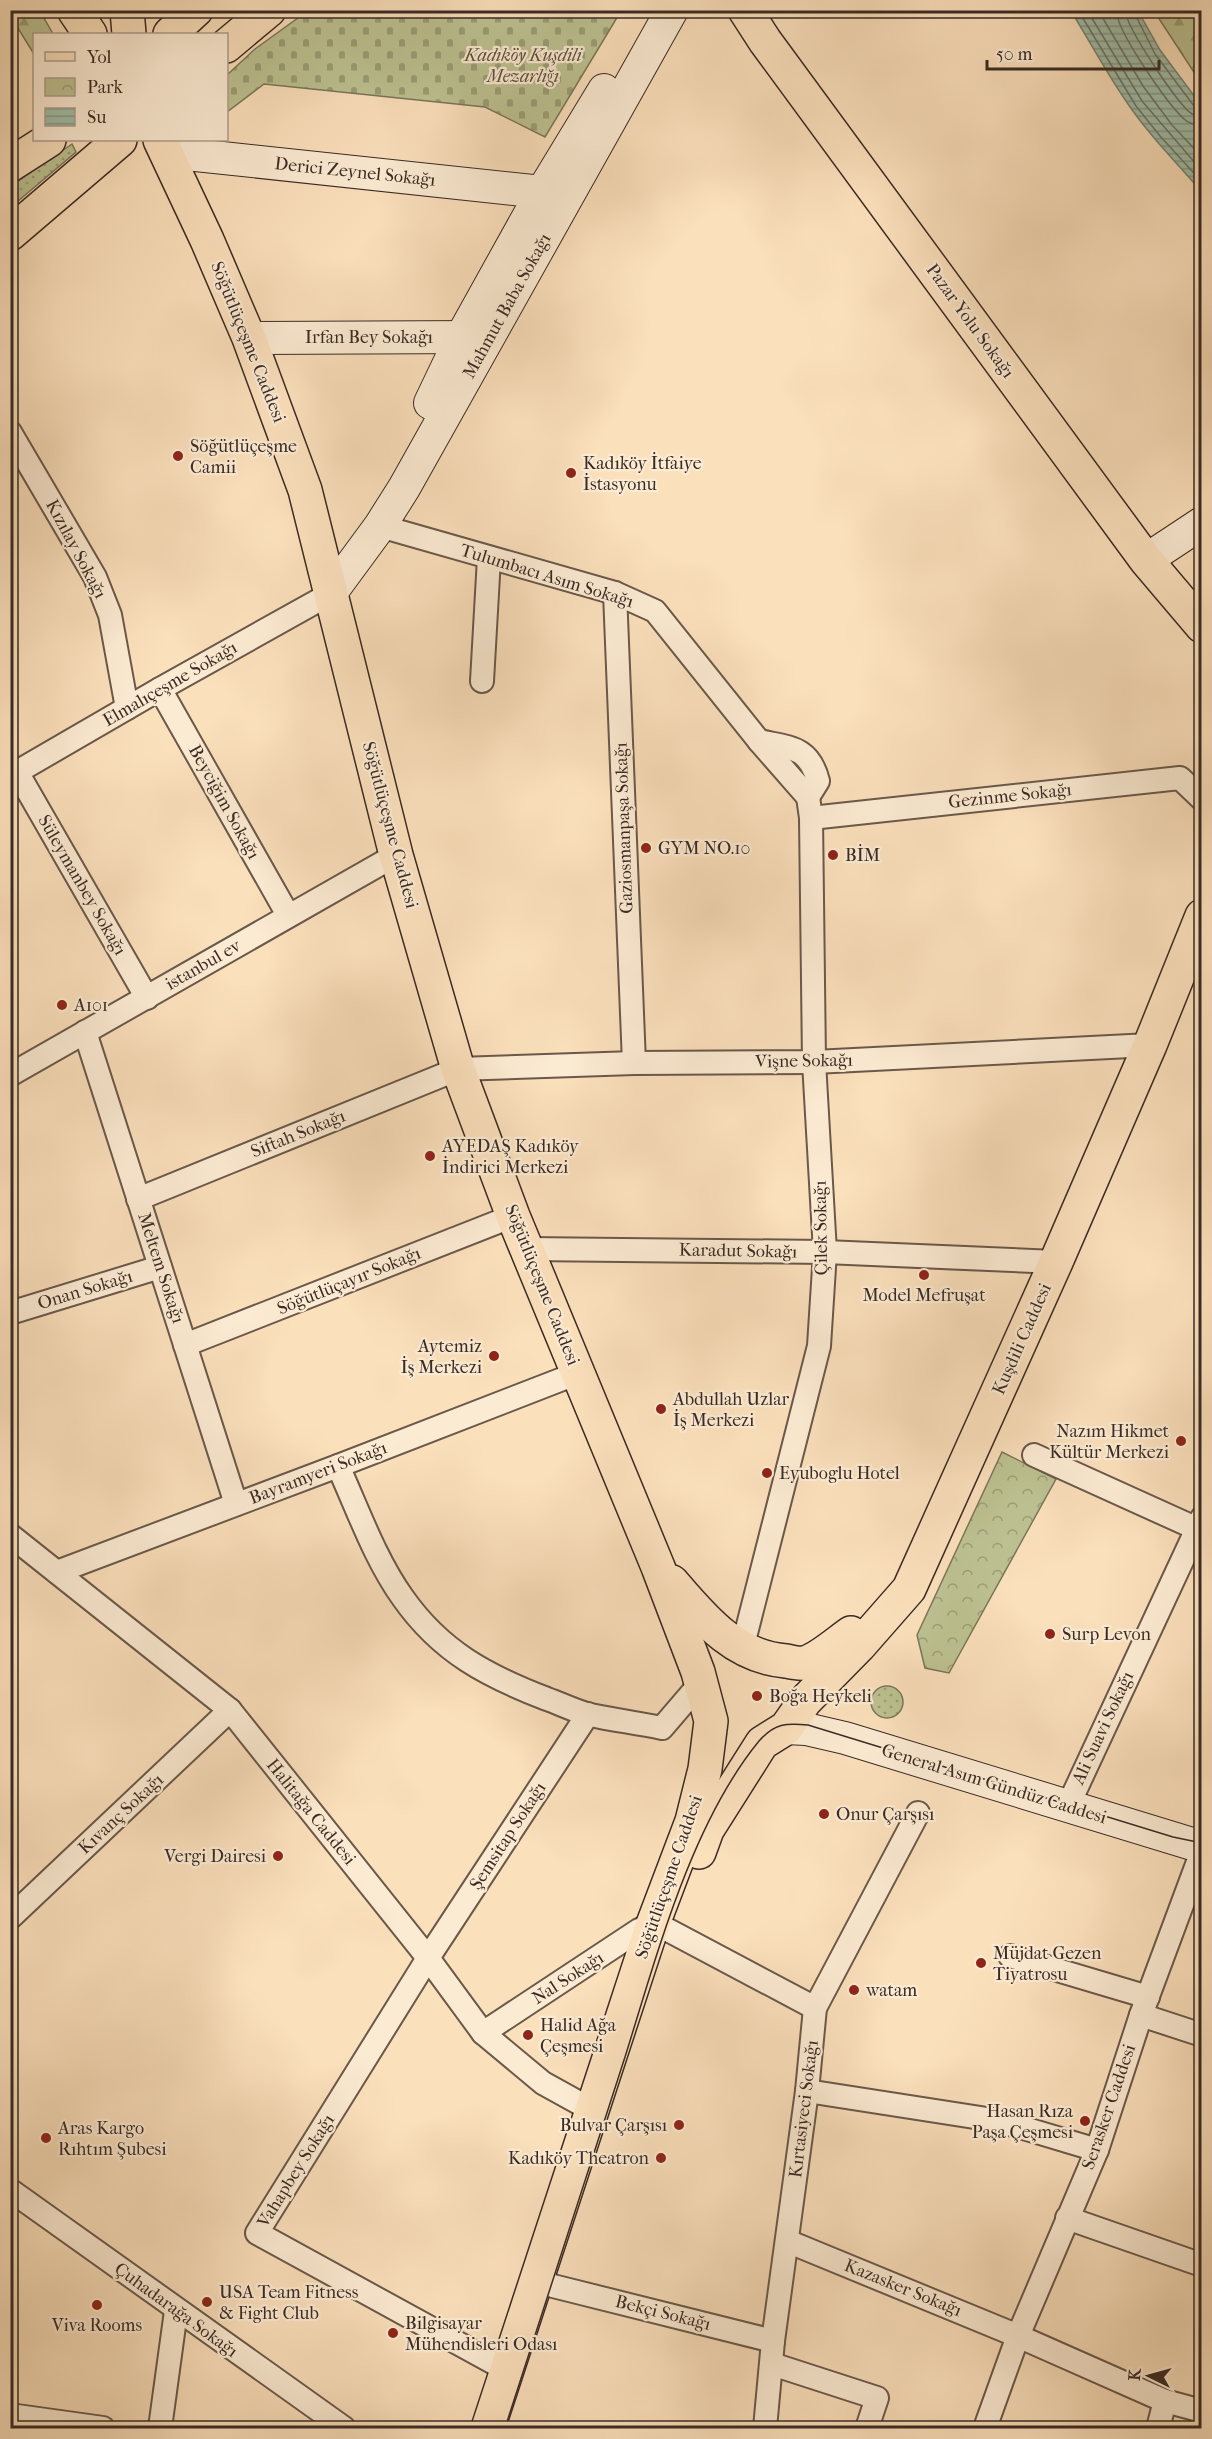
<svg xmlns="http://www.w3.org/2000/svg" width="1212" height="2439" viewBox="0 0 1212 2439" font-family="'IM FELL French Canon',serif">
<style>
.grass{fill:url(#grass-dots);stroke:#7b765b;stroke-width:1.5}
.forest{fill:url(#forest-firs);stroke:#7b765b;stroke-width:1.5}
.cemetery{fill:url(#cemetery-stones);stroke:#7b765b;stroke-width:1.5}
.park{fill:url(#park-crowns);stroke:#7b765b;stroke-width:1.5}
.water{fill:url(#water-rules);stroke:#778374;stroke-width:1.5}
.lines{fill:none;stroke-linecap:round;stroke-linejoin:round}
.shore{stroke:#6c7467;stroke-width:1.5}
.street-casing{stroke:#6a584a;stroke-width:26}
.secondary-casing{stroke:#392a24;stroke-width:34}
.primary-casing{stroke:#392a24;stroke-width:36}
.street{stroke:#fcebd3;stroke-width:22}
.secondary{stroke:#fcebd3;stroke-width:32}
.primary{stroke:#fbe0bc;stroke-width:33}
.tram{stroke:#392a24;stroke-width:1.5}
.poi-dot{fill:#8f2418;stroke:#fcebd3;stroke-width:2}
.labels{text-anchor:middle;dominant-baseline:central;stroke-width:4.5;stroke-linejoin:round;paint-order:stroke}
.park-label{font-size:18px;font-style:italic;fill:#5a5040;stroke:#fcebd3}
.street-label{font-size:18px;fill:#392a24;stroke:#fcebd3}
.poi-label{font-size:18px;fill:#392a24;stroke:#fcebd3;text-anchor:start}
</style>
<defs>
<pattern id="grass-dots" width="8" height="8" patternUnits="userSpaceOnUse" patternTransform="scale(1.5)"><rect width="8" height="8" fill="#bdc292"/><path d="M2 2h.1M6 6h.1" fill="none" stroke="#9b9e77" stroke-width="1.8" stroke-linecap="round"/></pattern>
<pattern id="forest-firs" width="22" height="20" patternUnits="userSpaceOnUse" patternTransform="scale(1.5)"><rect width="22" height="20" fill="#bdc292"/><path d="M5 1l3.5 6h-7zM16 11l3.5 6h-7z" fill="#9b9e77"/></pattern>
<pattern id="cemetery-stones" width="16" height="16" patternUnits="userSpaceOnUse" patternTransform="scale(1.5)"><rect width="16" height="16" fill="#bdc292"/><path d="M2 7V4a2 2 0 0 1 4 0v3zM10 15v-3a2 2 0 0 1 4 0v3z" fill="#9b9e77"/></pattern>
<pattern id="park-crowns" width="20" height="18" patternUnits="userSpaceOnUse" patternTransform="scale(1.5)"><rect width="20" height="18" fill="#bdc292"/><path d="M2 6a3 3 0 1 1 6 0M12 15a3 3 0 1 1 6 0" fill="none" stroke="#9b9e77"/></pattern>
<pattern id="water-rules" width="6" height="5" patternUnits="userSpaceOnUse" patternTransform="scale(1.5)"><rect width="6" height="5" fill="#a0beaa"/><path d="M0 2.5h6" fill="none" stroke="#839b8a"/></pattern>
</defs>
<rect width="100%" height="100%" fill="#fbe0bc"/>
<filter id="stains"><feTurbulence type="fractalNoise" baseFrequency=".00333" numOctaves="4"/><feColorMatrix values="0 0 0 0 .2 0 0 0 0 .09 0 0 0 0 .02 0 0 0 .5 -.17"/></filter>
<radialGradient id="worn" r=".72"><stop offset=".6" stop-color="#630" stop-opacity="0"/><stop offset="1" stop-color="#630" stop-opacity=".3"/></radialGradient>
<!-- grass -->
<g class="grass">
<path d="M72 144 76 152 11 207V186Z"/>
<circle cx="887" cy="1702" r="16"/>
</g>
<!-- forest -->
<g class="forest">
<path d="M10 11H40L53 34H34V54L11 17Z"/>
<path d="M1154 11H1201V83Z"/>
</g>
<!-- cemetery -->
<path class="cemetery" d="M309 10H621V11L545 137 485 107 264 84 227 112V75L255 49Z"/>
<!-- park -->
<path class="park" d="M1002 1452 1056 1479 949 1673 925 1668 917 1635Z"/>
<!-- water -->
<path class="water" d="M1071 11H1138L1160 50 1201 105V191C1175 161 1146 132 1124 98 1105 70 1089 40 1071 11Z"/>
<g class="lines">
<!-- shore -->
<g class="shore">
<path d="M1078 10 1136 106 1160 136 1202 182"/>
<path d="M1087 10 1142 101 1202 171"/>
<path d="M1098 10 1143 86 1172 125 1202 157"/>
<path d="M1116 10C1117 32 1167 103 1184 119 1189 124 1195 125 1202 125"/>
<path d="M1125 10C1126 27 1178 105 1192 114 1196 116 1197 116 1202 116"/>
<path d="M1133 10 1155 54 1194 106 1202 108"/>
</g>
<!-- street casing -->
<g class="street-casing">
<g id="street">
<path d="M10 432 95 577 110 615 127 708"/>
<path d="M380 526 615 593 655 611 759 741 808 797"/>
<path d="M615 593 634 1063"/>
<path d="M482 681 489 558"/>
<path d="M160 689 288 915"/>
<path d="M759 741C790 748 809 746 818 781L808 797"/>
<path d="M17 772 147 998"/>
<path d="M10 776 160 689 330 594"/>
<path d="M811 818 1180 778 1202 799"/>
<path d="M85 1032 236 1504"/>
<path d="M10 1075 396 855"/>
<path d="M138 1199 458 1069 634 1063 814 1062 1150 1045"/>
<path d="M527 1249 825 1252 1056 1262"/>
<path d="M10 1313 160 1267"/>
<path d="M185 1345 513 1216"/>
<path d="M1034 1455 1202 1531"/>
<path d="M338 1466C358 1510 375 1559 403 1598 441 1652 487 1676 547 1699 561 1704 575 1711 590 1715 614 1720 638 1723 662 1728L692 1693"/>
<path d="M10 1535 230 1710 428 1958 483 2033 543 2083 590 2109"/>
<path d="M57 1572 338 1466 578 1373"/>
<path d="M742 1649 819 1346 825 1252 814 1062 811 818 808 797"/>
<path d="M1067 1808 1202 1518"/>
<path d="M11 1917 230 1710"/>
<path d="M668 1930 815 2008"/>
<path d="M1010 1956 1148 1997"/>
<path d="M1141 2015 1202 2035"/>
<path d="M483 2033 639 1930 653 1924"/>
<path d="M807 2091 1000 2121 1097 2150"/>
<path d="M10 2190 344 2428"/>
<path d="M1067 2218 1202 2265"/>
<path d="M787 2241 1018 2336 1165 2401 1202 2411"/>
<path d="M553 2286 773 2341"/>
<path d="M772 2364 877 2398 867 2428"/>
<path d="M507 2370 257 2233 428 1958 588 1714"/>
<path d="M10 2415 103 2428"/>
<path d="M160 2428 176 2311"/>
<path d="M765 2428 773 2341 807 2091 815 2008 918 1813"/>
<path d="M985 2428 1018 2336 1097 2150 1141 2015 1202 1851"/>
<path d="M1158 2428 1165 2401"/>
</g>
</g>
<!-- secondary casing -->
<g class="secondary-casing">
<g id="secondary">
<path d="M167 152 542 192"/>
<path d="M249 338 479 337"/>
<path d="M430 403 462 336 542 192 604 90"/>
<path d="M1146 560 1202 523"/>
<path d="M330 594 380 526 404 488 672 10"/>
<path d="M786 1728 806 1729 845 1738 1202 1847"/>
</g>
</g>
<!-- primary casing -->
<g class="primary-casing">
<g id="primary">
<path d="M74 10 90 34"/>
<path d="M127 10 129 34"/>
<path d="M745 10 765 41 1146 560 1202 626"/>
<path d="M170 34 196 10"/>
<path d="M226 46 269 10"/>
<path d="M160 140 207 240 249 338 305 490 396 855 458 1069 513 1216 658 1567 698 1672 711 1721 705 1769 692 1821 653 1924 488 2428"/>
<path d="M10 165 49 140"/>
<path d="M10 234 120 140"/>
<path d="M672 1582C703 1618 734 1657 786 1661 791 1662 799 1664 804 1663 818 1660 839 1641 851 1633"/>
<path d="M699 1852 707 1830 762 1743 786 1728 805 1701 859 1646 909 1589 1056 1262 1150 1045 1202 916"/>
</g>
</g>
<!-- street -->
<use href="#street" class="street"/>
<!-- secondary -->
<use href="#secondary" class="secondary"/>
<!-- primary -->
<use href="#primary" class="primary"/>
<!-- tram -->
<path class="tram" d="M505 2428C545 2305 585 2181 625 2057 657 1955 691 1824 759 1741 775 1723 786 1723 808 1725L1173 1837 1202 1843"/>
</g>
<!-- markers -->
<g class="poi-dot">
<circle cx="178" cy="456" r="6"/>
<circle cx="571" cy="473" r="6"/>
<circle cx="646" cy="848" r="6"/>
<circle cx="833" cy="855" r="6"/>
<circle cx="62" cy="1005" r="6"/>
<circle cx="430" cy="1156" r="6"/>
<circle cx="924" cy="1275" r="6"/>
<circle cx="494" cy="1356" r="6"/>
<circle cx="661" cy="1409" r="6"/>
<circle cx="1181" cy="1441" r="6"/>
<circle cx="767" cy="1473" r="6"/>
<circle cx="1050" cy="1634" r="6"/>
<circle cx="757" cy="1696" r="6"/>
<circle cx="824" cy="1814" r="6"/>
<circle cx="278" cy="1856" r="6"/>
<circle cx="981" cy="1963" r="6"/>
<circle cx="854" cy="1990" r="6"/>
<circle cx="528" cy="2035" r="6"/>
<circle cx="1085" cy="2121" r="6"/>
<circle cx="679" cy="2125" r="6"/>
<circle cx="46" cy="2138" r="6"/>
<circle cx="661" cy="2158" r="6"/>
<circle cx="207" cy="2302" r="6"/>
<circle cx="97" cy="2305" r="6"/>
<circle cx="393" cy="2333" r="6"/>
</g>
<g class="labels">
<!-- park labels -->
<g class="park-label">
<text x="523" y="55">Kadıköy Kuşdili<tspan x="523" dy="21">Mezarlığı</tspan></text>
</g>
<!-- street labels -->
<g class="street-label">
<text transform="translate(355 172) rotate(6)">Derici Zeynel Sokağı</text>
<text transform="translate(507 306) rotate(-61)">Mahmut Baba Sokağı</text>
<text transform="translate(970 321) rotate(54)">Pazar Yolu Sokağı</text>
<text x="369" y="337">Irfan Bey Sokağı</text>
<text transform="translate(248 342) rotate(68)">Söğütlüçeşme Caddesi</text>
<text transform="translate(76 549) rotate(62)">Kızılay Sokağı</text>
<text transform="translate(547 576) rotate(17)">Tulumbacı Asım Sokağı</text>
<text transform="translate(170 684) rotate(-30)">Elmalıçeşme Sokağı</text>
<text transform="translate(1010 796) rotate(-6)">Gezinme Sokağı</text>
<text transform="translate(224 802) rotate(61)">Beyciğim Sokağı</text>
<text transform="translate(390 825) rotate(75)">Söğütlüçeşme Caddesi</text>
<text transform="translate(624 828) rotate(-92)">Gaziosmanpaşa Sokağı</text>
<text transform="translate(82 885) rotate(60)">Süleymanbey Sokağı</text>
<text transform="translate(203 965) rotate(-30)">istanbul ev</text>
<text transform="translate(804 1061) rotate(-1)">Vişne Sokağı</text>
<text transform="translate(298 1134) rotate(-22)">Siftah Sokağı</text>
<text transform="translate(821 1228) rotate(-91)">Çilek Sokağı</text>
<text transform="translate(738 1251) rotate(1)">Karadut Sokağı</text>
<text transform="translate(161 1268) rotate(72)">Meltem Sokağı</text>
<text transform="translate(349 1281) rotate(-22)">Söğütlüçayır Sokağı</text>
<text transform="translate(542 1285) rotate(68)">Söğütlüçeşme Caddesi</text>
<text transform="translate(85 1290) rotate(-17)">Onan Sokağı</text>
<text transform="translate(1022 1339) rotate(-66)">Kuşdili Caddesi</text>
<text transform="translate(318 1473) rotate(-21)">Bayramyeri Sokağı</text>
<text transform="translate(1103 1728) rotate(-65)">Ali Suavi Sokağı</text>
<text transform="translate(994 1784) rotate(17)">General Asım Gündüz Caddesi</text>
<text transform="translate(311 1812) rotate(51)">Halitağa Caddesi</text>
<text transform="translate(121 1814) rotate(-43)">Kıvanç Sokağı</text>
<text transform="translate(508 1836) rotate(-57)">Şemsitap Sokağı</text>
<text transform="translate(669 1877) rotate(-71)">Söğütlüçeşme Caddesi</text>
<text transform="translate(568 1978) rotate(-33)">Nal Sokağı</text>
<text transform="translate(1109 2107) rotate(-71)">Serasker Caddesi</text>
<text transform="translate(804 2109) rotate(-83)">Kırtasiyeci Sokağı</text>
<text transform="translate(296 2171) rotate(-58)">Vahapbey Sokağı</text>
<text transform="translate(903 2288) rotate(22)">Kazasker Sokağı</text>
<text transform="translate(176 2310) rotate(36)">Çuhadarağa Sokağı</text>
<text transform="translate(663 2313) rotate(14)">Bekçi Sokağı</text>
</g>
<!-- poi labels -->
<g class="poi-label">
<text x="190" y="446">Söğütlüçeşme<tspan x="190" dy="21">Camii</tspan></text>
<text x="583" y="463">Kadıköy İtfaiye<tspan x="583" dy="21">İstasyonu</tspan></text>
<text x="658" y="848">GYM NO.10</text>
<text x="845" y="855">BİM</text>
<text x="74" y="1005">A101</text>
<text x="442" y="1146">AYEDAŞ Kadıköy<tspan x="442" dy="21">İndirici Merkezi</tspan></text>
<text x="924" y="1295" text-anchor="middle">Model Mefruşat</text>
<text x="482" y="1346" text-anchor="end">Aytemiz<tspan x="482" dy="21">İş Merkezi</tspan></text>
<text x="673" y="1399">Abdullah Uzlar<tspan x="673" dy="21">İş Merkezi</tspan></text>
<text x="1169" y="1431" text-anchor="end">Nazım Hikmet<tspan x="1169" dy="21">Kültür Merkezi</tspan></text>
<text x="779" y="1473">Eyuboglu Hotel</text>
<text x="1062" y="1634">Surp Levon</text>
<text x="769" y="1696">Boğa Heykeli</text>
<text x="836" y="1814">Onur Çarşısı</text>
<text x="266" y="1856" text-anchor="end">Vergi Dairesi</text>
<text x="993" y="1953">Müjdat Gezen<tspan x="993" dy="21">Tiyatrosu</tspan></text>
<text x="866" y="1990">watam</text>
<text x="540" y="2025">Halid Ağa<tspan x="540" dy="21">Çeşmesi</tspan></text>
<text x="1073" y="2111" text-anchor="end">Hasan Rıza<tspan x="1073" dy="21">Paşa Çeşmesi</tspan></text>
<text x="667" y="2125" text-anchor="end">Bulvar Çarşısı</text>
<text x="58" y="2128">Aras Kargo<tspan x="58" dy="21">Rıhtım Şubesi</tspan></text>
<text x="649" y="2158" text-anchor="end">Kadıköy Theatron</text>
<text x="219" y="2292">USA Team Fitness<tspan x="219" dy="21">&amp; Fight Club</tspan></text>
<text x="405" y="2323">Bilgisayar<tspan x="405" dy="21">Mühendisleri Odası</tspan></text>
<text x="97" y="2325" text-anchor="middle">Viva Rooms</text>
</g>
</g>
<!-- margin -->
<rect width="1212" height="2439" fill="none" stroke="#fbe0bc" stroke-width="36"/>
<rect x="12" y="12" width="1188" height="2415" fill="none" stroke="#392a24" stroke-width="3"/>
<rect x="18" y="18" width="1176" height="2403" fill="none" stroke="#392a24" stroke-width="1.5"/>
<!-- legend -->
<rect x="33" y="33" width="195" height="108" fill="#fcebd3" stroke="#ae9e8d" stroke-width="1.5"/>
<rect x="45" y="52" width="30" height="9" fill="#fbe0bc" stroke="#ae9e8d" stroke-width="1.5"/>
<text x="87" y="63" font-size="18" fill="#392a24">Yol</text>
<rect x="45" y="78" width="30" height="18" fill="url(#park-crowns)" stroke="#ae9e8d" stroke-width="1.5"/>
<text x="87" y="93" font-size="18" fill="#392a24">Park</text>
<rect x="45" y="108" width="30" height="18" fill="url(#water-rules)" stroke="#ae9e8d" stroke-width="1.5"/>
<text x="87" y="123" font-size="18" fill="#392a24">Su</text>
<!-- north arrow -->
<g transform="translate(1149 2376) rotate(275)" stroke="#fcebd3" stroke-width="4.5" paint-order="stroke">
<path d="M0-4.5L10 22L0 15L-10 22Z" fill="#392a24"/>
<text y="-9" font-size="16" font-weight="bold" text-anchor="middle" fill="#392a24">K</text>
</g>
<!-- scale -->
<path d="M987 60v9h172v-9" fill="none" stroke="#392a24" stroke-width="3"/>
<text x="996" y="60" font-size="18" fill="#392a24" stroke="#fcebd3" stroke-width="4.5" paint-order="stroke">50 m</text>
<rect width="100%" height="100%" filter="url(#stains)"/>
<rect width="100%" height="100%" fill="url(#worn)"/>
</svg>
